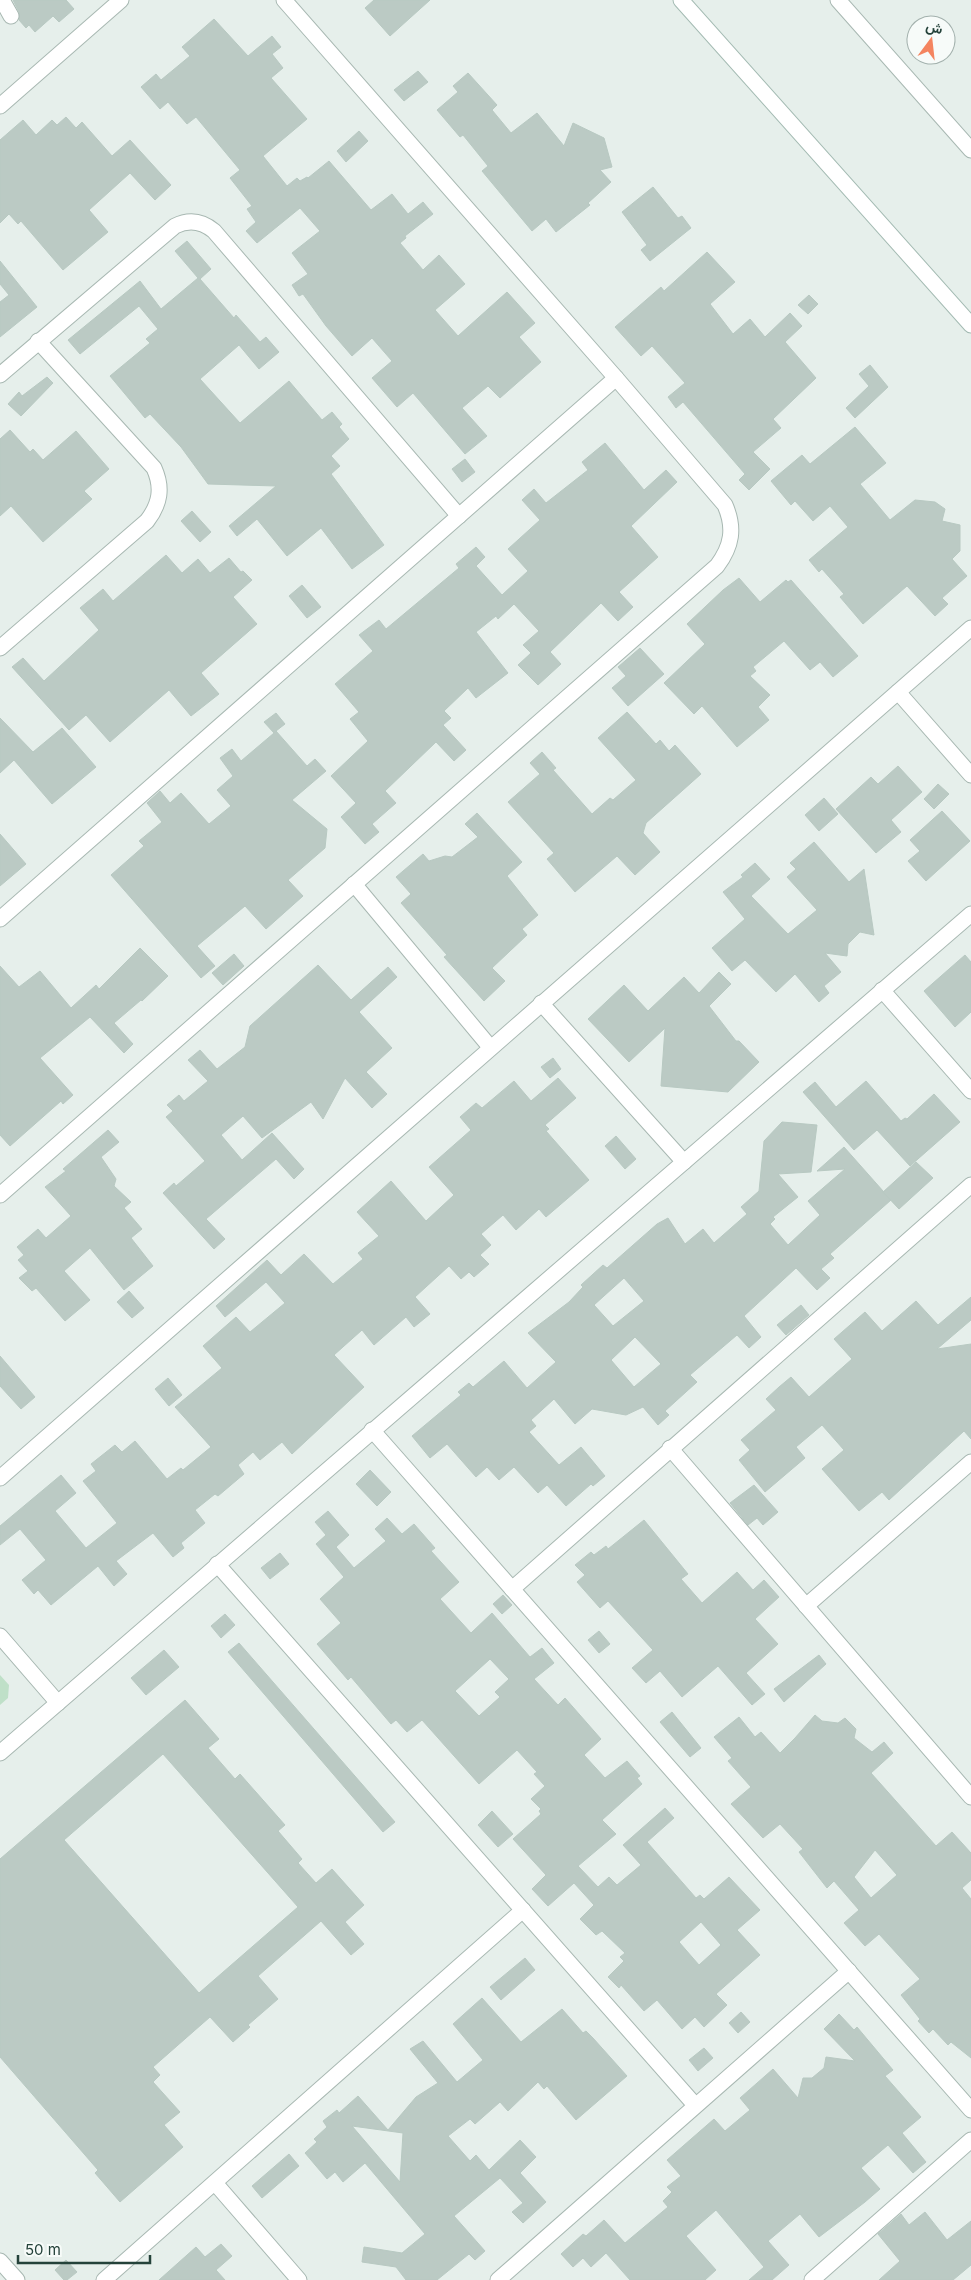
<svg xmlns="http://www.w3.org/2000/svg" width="971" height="2280" viewBox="0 0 971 2280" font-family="Inter,Vazirmatn,sans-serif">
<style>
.green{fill:#bfe0c8}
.building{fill:#bbcac4;stroke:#b8c9c2;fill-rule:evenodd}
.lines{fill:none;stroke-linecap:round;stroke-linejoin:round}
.minor-casing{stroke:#a8b8b2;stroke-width:17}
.secondary-casing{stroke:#a4bbb3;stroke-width:17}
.minor{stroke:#fff;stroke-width:15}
.secondary{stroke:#fff;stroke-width:15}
</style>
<rect width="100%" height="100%" fill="#e6efeb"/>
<!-- green -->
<path class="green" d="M0 1675 9 1685 8 1698 0 1705Z"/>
<!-- building -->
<g class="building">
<path d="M13 0H66L74 9 59 22 53 16 35 32 29 25 26 28 19 20V12Z"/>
<path d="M374 0H430L390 36 365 8Z"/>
<path d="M214 19 248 56 272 36 281 47 272 54 283 68 271 78 307 119 263 156 287 186 297 178 300 181 307 177 308 178 329 161 371 210 392 194 408 214 423 202 433 214 405 236 406 238 400 243 423 270 439 255 465 284 435 310 458 336 507 292 535 323 519 337 541 362 500 398 488 386 462 408 487 436 465 454 413 393 397 407 372 378 392 361 372 338 352 356 326 326 303 294 299 296 292 285 308 274 292 253 320 231 300 208 257 243 246 231 256 222 247 209 252 206 230 178 240 170 196 117 187 124 168 102 160 109 141 87 156 74 161 80 190 56 182 47Z"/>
<path d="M418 71 428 82 404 101 394 90Z"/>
<path d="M468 73 497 105 492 110 511 133 537 113 564 146 573 123 604 138 612 167 600 170 611 182 588 203 590 205 556 232 546 219 532 231 482 171 488 166 463 135 460 137 437 110 458 92 453 86Z"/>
<path d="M66 117 76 128 82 122 112 156 130 140 171 185 155 200 130 173 89 210 108 232 63 270 21 221 18 224 9 214 0 223V140L23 120 36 135 52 120 57 125Z"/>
<path d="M359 131 368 141 346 162 337 151Z"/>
<path d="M653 187 678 218 682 216 691 228 650 261 641 250 647 245 622 212Z"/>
<path d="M187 241 211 269 200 279 234 318 236 315 260 342 266 337 279 352 259 369 239 345 200 379 240 423 289 381 322 420 332 412 342 424 339 427 349 439 331 456 340 466 331 474 384 545 352 569 321 528 287 556 257 519 237 536 229 526 276 486 208 484 181 447 150 414 145 418 110 376 150 343 146 339 158 329 139 306 80 354 68 340 140 281 161 309 198 278 175 251Z"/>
<path d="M707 252 735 282 710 304 733 334 750 319 765 337 790 313 802 326 785 342 816 378 773 419 781 428 753 452 770 469 749 490 739 480 745 474 683 402 676 408 668 397 685 383 652 346 641 356 615 327 661 287 664 291Z"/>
<path d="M0 261 37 307 0 337V302L9 295 0 284Z"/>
<path d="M809 295 818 304 808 314 798 305Z"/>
<path d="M870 365 888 387 855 418 846 408 869 386 859 374Z"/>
<path d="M47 377 53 383 21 416 8 404 19 392 22 396Z"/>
<path d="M855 427 886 463 860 484 890 520 915 500 935 502 945 509 942 521 960 525V551L952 559 967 576 942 598 948 604 935 616 907 586 863 624 840 597 844 594 822 569 819 572 809 560 848 527 830 506 813 521 795 501 791 505 771 481 802 455 810 464Z"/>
<path d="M10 430 30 452 33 449 43 460 76 431 109 469 84 491 92 499 43 542 11 506 0 516V439Z"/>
<path d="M605 443 644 490 666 470 677 482 631 526 658 557 619 592 633 607 618 621 601 603 550 652 561 664 538 685 518 665 531 653 523 645 539 631 514 604 498 619 496 616 476 632 508 673 476 698 468 688 444 711 451 718 443 725 466 750 454 761 436 742 385 791 396 803 372 824 379 832 365 844 341 817 356 803 331 776 368 741 350 719 359 712 335 684 373 651 359 635 379 620 386 629 459 568 456 564 476 547 485 557 476 566 502 595 528 571 508 549 540 520 522 500 534 489 546 503 588 470 582 462Z"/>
<path d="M465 459 475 472 462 482 452 469Z"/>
<path d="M192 511 211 532 200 542 181 521Z"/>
<path d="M166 555 182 573 198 559 210 573 229 558 241 572 243 571 252 580 233 597 257 624 201 673 219 694 191 716 169 690 110 742 86 715 69 730 12 667 23 658 44 681 99 630 80 608 103 589 113 601Z"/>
<path d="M739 578 760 602 786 580 788 582 791 580 858 656 833 677 820 662 810 670 784 641 753 667 756 671 750 676 770 695 758 707 769 720 737 747 702 706 694 714 664 683 705 644 687 624 723 590Z"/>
<path d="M302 585 321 607 307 618 289 596Z"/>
<path d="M640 648 664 674 628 706 612 688 626 676 618 667Z"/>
<path d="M627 712 656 744 660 740 669 751 675 745 701 774 646 823 643 833 660 852 635 875 617 856 575 892 547 859 554 853 508 802 540 774 530 763 542 752 556 768 553 770 592 814 610 798 613 800 636 780 598 738Z"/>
<path d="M276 713 285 724 276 731 307 766 315 759 326 771 292 800 327 829 325 848 288 880 303 896 266 929 245 906 197 946 215 966 201 978 111 875 144 846 139 841 162 822 147 803 160 791 170 803 181 793 209 824 231 806 217 790 233 776 220 758 232 749 241 761 274 733 264 722Z"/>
<path d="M0 718 33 752 62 728 96 767 52 804 14 760 0 773Z"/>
<path d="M898 766 922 792 891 820 901 832 876 853 836 809 871 777 878 784Z"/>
<path d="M938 784 949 794 934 809 924 799Z"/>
<path d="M824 798 838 814 819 831 805 815Z"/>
<path d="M942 811 970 841 926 881 908 861 920 851 910 840Z"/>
<path d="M477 813 522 862 507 876 538 915 522 929 527 935 492 968 505 981 484 1001 444 957 447 955 401 903 411 894 396 877 423 854 429 861 445 856 452 857 478 837 465 824Z"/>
<path d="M0 834 26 864 0 886Z"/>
<path d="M814 842 849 882 864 869 874 935 860 932 848 944 847 956 825 953 841 972 824 986 829 993 819 1002 795 974 776 992 745 960 732 971 712 948 745 919 723 892 743 877 741 875 755 863 770 879 751 896 788 934 817 910 787 877 796 869 790 863Z"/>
<path d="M140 948 168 976 142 1001 141 1000 114 1023 133 1044 124 1053 90 1017 40 1058 73 1095 63 1104 61 1101 10 1146 0 1135V966L19 987 40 971 71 1008 96 985 99 989Z"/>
<path d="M234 954 244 966 223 985 212 973Z"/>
<path d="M965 955 971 962V1012L955 1027 924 991Z"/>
<path d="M318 965 351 1000 388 967 397 977 359 1012 392 1048 366 1072 387 1094 372 1108 345 1078 323 1119 311 1102 262 1138 243 1116 221 1135 242 1160 272 1133 304 1169 294 1179 276 1159 206 1219 225 1239 214 1249 163 1193 174 1183 176 1186 205 1161 166 1117 173 1111 167 1105 179 1095 184 1101 208 1081 188 1060 200 1050 217 1069 245 1047 250 1026Z"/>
<path d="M719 972 731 984 709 1006 736 1041H739L759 1062 728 1092 661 1086 665 1028 629 1062 588 1019 624 985 648 1011 684 977 699 993Z"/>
<path d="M553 1058 561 1069 550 1078 541 1067Z"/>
<path d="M558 1078 576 1098 545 1125 549 1129 546 1131 589 1180 546 1217 539 1209 516 1230 503 1215 481 1234 491 1245 480 1255 489 1264 474 1277 469 1272 461 1279 449 1266 415 1297 430 1314 414 1327 406 1317 374 1345 362 1330 334 1355 364 1387 292 1454 282 1442 260 1460 253 1452 238 1465 244 1474 218 1496 215 1494 195 1510 205 1523 181 1543 184 1548 173 1557 153 1533 116 1561 127 1574 114 1586 98 1566 51 1605 38 1590 34 1594 22 1580 46 1560 20 1529 0 1545V1526L61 1475 76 1493 55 1511 86 1548 117 1523 83 1481 96 1471 91 1464 115 1445 122 1452 135 1441 167 1479 181 1468 183 1470 211 1447 175 1407 222 1368 203 1346 236 1317 250 1332 285 1303 266 1282 225 1317 216 1306 267 1260 281 1275 304 1254 333 1284 363 1259 358 1253 379 1236 357 1212 391 1181 426 1221 454 1195 429 1167 471 1130 460 1117 476 1103 482 1108 514 1081 531 1101Z"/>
<path d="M866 1081 901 1121 905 1118 907 1119 934 1094 960 1122 910 1166 877 1130 854 1150 803 1092 815 1082 836 1107Z"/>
<path d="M782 1122 817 1125 811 1172 778 1174 798 1197 773 1217 775 1219 770 1224 788 1245 820 1215 808 1201 845 1169 817 1171 844 1147 891 1200 830 1254 834 1258 821 1269 830 1278 817 1290 796 1268 744 1316 761 1337 749 1348 737 1335 690 1375 697 1382 665 1411 669 1415 658 1425 643 1407 626 1415 592 1409 575 1424 554 1399 531 1420 536 1426 529 1432 559 1465 581 1447 605 1476 593 1486 591 1484 566 1506 547 1485 538 1493 514 1467 499 1480 487 1467 476 1477 447 1444 430 1458 412 1436 461 1395 458 1392 469 1383 473 1387 504 1361 527 1388 556 1362 528 1333 569 1302 583 1287 581 1285 603 1265 607 1268 657 1224 668 1218 685 1244 703 1229 714 1243 747 1214 741 1207 759 1191 764 1141ZM624 1278 644 1301 613 1326 594 1305ZM635 1337 661 1364 634 1387 611 1360Z"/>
<path d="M108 1130 119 1142 101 1157 116 1179 114 1186 131 1202 124 1208 142 1229 131 1238 153 1266 124 1290 90 1248 64 1271 90 1300 65 1321 36 1288 32 1291 19 1278 28 1271 18 1260 24 1255 17 1247 38 1229 46 1238 71 1216 45 1187 66 1171 63 1169Z"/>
<path d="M616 1136 636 1159 625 1169 605 1146Z"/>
<path d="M916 1162 933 1178 899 1209 883 1192Z"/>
<path d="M129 1291 144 1308 132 1318 117 1302Z"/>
<path d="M971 1297V1320L937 1349 971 1344V1439L964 1431 889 1500 882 1492 859 1511 822 1469 844 1450 822 1425 796 1447 805 1458 765 1492 739 1460 750 1450 741 1440 776 1410 766 1399 779 1387 791 1377 809 1397 852 1359 834 1339 865 1312 882 1331 916 1301 938 1325Z"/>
<path d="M801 1305 809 1315 786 1335 777 1325Z"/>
<path d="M0 1356 35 1397 21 1409 0 1386Z"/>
<path d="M168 1378 182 1395 169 1406 155 1389Z"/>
<path d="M370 1470 391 1492 377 1506 356 1484Z"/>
<path d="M754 1485 778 1512 763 1525 757 1518 748 1525 730 1503Z"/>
<path d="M328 1511 349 1535 336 1547 354 1568 386 1541 375 1529 387 1518 402 1534 414 1524 435 1548 431 1551 459 1582 440 1599 471 1633 492 1613 530 1657 542 1648 554 1663 534 1679 558 1705 565 1698 601 1739 584 1755 605 1778 627 1761 640 1776 637 1778 642 1784 602 1820 616 1834 578 1866 598 1887 609 1877 617 1885 641 1865 623 1845 665 1808 674 1818 647 1842 696 1898 700 1895 704 1899 729 1877 760 1910 737 1930 760 1955 716 1994 727 2005 704 2027 695 2017 682 2029 657 2000 644 2011 621 1985 619 1988 608 1977 624 1961 620 1957 625 1953 602 1931 596 1935 580 1919 594 1905 574 1883 548 1906 532 1889 546 1875 513 1839 541 1814 539 1811 541 1809 531 1799 545 1786 534 1774 537 1772 517 1750 479 1784 422 1720 407 1732 396 1720 391 1724 351 1677 348 1680 317 1644 341 1623 320 1599 344 1577 316 1544 326 1535 315 1522ZM490 1659 509 1679 495 1692 500 1697 479 1716 455 1691ZM701 1922 721 1945 699 1965 679 1942Z"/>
<path d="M644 1520 688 1574 681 1579 702 1603 737 1572 753 1590 764 1580 779 1597 755 1619 778 1644 746 1673 765 1694 752 1705 718 1666 682 1697 660 1671 646 1683 632 1668 653 1650 608 1601 600 1608 577 1582 585 1575 575 1565 591 1552 594 1555 606 1546 608 1549Z"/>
<path d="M280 1553 289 1564 270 1579 261 1568Z"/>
<path d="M503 1595 512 1605 502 1614 493 1604Z"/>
<path d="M225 1614 235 1625 221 1638 211 1626Z"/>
<path d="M599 1631 610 1644 599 1653 588 1640Z"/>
<path d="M239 1643 395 1822 383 1832 228 1652Z"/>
<path d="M164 1650 179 1667 146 1695 131 1678Z"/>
<path d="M819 1655 826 1664 784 1702 774 1689Z"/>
<path d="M185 1700 219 1739 208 1748 235 1779 240 1774 285 1825 278 1831 302 1859 298 1863 316 1883 332 1869 364 1905 345 1922 364 1944 351 1955 321 1921 258 1976 278 1999 248 2025 250 2027 233 2042 210 2017 153 2067 160 2075 153 2082 180 2112 164 2125 183 2147 120 2202 95 2173 98 2170 0 2057V1859ZM163 1754 298 1907 199 1993 64 1840Z"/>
<path d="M672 1712 701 1748 690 1757 660 1722Z"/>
<path d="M815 1715 822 1721 838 1723 845 1718 856 1729 854 1738 872 1752 884 1742 893 1753 871 1773 936 1846 952 1832 971 1853V1880L962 1888 971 1899V2058L951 2042 948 2045 933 2029 929 2033 918 2021 920 2019 901 1995 920 1979 879 1934 865 1946 844 1923 859 1910 834 1881 827 1888 799 1852 803 1849 780 1824 763 1838 731 1804 751 1787 728 1761 732 1758 714 1737 739 1717 755 1737 761 1732 780 1753 795 1738ZM875 1850 897 1875 871 1898 854 1877Z"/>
<path d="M492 1811 513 1834 498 1847 478 1825Z"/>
<path d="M525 1958 535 1970 501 2000 490 1987Z"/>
<path d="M482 1998 521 2042 562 2009 583 2033 586 2031 593 2038 627 2076 576 2120 547 2086 544 2089 538 2082 508 2111 500 2102 475 2124 470 2119 448 2136 470 2161 476 2155 489 2170 520 2140 536 2157 520 2173 546 2202 523 2223 512 2212 523 2203 500 2178 454 2216 485 2251 475 2260 469 2254 437 2280H406L396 2267 362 2262 364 2247 402 2253 425 2234 365 2163 343 2182 335 2172 327 2179 305 2153 317 2142 314 2139 327 2127 323 2121 337 2110 339 2113 358 2096 388 2130 416 2097 438 2083 410 2049 423 2041 457 2082 483 2060 453 2024ZM352 2126 403 2133 400 2182Z"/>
<path d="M741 2012 750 2022 738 2033 729 2023Z"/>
<path d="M839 2014 854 2030 857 2027 893 2070 885 2076 921 2117 902 2133 926 2162 913 2173 888 2145 861 2168 880 2189 865 2202 819 2237 800 2214 768 2241 789 2265 772 2280H749L764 2267 716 2210 686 2236 716 2270 705 2280H630L606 2253 591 2267 583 2258 573 2267 561 2254 583 2234 586 2236 604 2220 625 2243 668 2207 663 2201 672 2192 667 2187 681 2176 667 2160 714 2119 725 2131 750 2110 740 2098 773 2069 798 2098 803 2078H812L824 2068 826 2057 855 2061 824 2029Z"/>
<path d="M704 2048 713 2058 698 2071 689 2060Z"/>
<path d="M289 2154 299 2166 262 2198 252 2186Z"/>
<path d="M925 2212 947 2240 971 2221V2265L953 2280H879L900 2261 878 2234 901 2214 909 2225Z"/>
<path d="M221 2244 232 2256 216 2270 225 2280H159L196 2247 205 2257Z"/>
<path d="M66 2260 77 2272 67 2280H64L55 2270Z"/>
</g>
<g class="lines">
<!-- minor casing -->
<g class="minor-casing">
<g id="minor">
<path d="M2 0 11 16"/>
<path d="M838 0 971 150"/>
<path d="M0 106 121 0"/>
<path d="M0 375 175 226C189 219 202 221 214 231L459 516"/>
<path d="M0 648 147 521C160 504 163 488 154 468L38 341"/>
<path d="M898 692 971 775"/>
<path d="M354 884 490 1047"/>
<path d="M0 919 616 378"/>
<path d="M882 990 971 1091"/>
<path d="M541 1003 684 1162"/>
<path d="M0 1195 717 566C732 546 735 528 725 505L616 378 284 0"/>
<path d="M372 1430 971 2110"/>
<path d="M670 1448 971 1797"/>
<path d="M0 1478 971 628"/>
<path d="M217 1564 695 2105"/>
<path d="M512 1589 971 1185"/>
<path d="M806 1606 971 1462"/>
<path d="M0 1636 58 1703"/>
<path d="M0 1753 971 914"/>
<path d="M215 2183 299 2280"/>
<path d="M0 2261 17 2280"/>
<path d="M104 2280 523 1910"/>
<path d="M498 2280 849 1971"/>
<path d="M812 2280 971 2140"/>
</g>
</g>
<!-- secondary casing -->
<g class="secondary-casing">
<path id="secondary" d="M681 0 971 325"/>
</g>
<!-- minor -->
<use href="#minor" class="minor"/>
<!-- secondary -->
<use href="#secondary" class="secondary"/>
</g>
<!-- north arrow -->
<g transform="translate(931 40) rotate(15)"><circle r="24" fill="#f7fbf9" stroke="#a3b1ad"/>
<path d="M0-4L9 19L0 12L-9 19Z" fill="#f4845f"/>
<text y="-8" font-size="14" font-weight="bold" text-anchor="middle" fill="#24423a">ش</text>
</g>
<!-- scale -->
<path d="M18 2255v8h132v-8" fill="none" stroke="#24423a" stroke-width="2.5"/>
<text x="25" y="2255" font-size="15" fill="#24423a" stroke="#f7fbf9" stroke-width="4" paint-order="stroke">50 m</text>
</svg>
